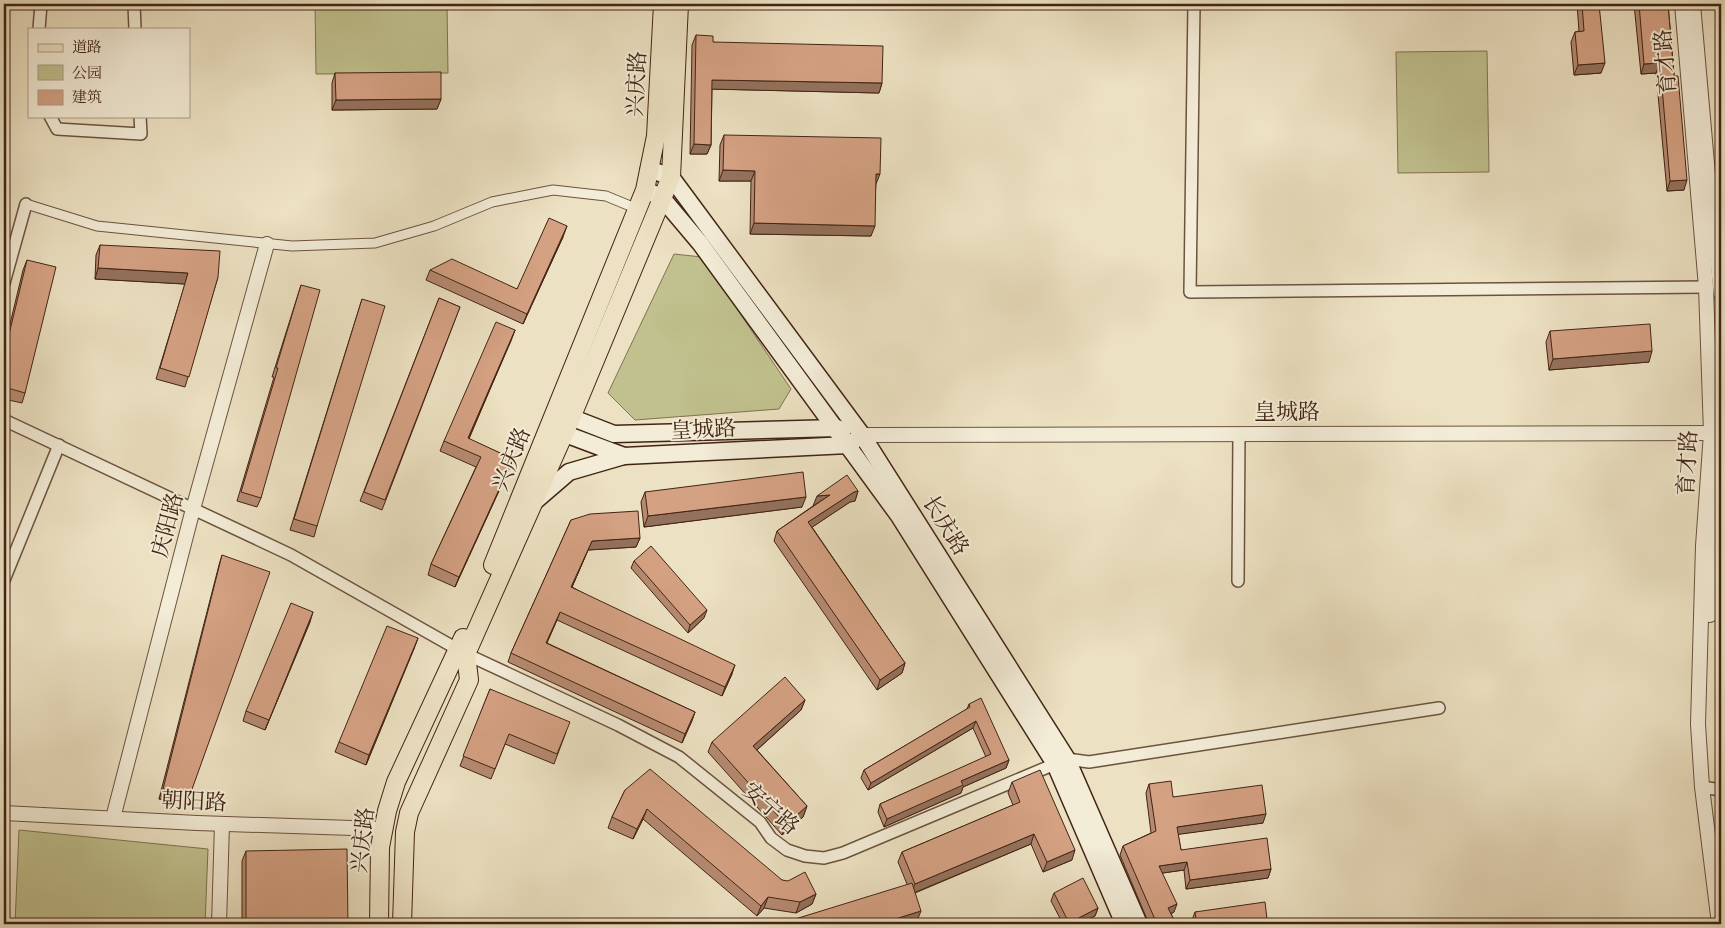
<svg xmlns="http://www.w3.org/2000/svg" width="1725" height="928" viewBox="0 0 1725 928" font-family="'EB Garamond','Noto Serif SC',serif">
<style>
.green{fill:#c0c18e;stroke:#817251}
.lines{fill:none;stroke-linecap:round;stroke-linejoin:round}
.pedestrian-casing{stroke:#6c5340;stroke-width:11}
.minor-casing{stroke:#6c5340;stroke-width:14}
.tertiary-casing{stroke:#6c5340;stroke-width:16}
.secondary-casing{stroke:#422414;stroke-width:19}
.primary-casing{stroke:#422414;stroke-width:20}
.pedestrian{stroke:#f3ecd7;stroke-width:9}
.minor{stroke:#f3ecd7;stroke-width:11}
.tertiary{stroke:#f3ecd7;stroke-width:14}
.secondary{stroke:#f3ecd7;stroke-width:16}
.primary{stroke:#ece1c2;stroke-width:18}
.wall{fill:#b68a71;stroke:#422414}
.shaded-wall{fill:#94715c;stroke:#422414}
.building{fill:#d4a183;stroke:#422414}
.labels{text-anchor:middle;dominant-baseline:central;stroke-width:4;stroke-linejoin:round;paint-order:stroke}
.street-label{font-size:22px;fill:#422414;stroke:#f3ecd7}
</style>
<rect width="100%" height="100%" fill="#ece1c2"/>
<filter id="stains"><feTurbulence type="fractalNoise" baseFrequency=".004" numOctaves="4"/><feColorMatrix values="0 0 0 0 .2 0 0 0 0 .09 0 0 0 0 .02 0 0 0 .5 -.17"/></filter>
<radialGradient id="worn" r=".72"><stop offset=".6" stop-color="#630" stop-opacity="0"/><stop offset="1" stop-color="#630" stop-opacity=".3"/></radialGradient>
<!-- green -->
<g class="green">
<path d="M315 4H447L448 73 316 74Z"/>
<path d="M1487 51 1489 172 1398 173 1396 52Z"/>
<path d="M674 254 702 257 791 389 779 409 635 420 608 393Z"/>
<path d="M19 830 208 849 205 924H15Z"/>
</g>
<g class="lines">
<!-- pedestrian casing -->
<g class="pedestrian-casing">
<path id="pedestrian" d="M26 204 97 226 292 246 375 243 434 226 492 202 553 190 606 196 640 210"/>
</g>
<!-- minor casing -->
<g class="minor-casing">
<g id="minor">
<path d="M134 4 135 29"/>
<path d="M1194 4 1190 292 1706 287"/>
<path d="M39 29 41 4"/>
<path d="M50 116 57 129 141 134 140 116"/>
<path d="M4 283 26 204"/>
<path d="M4 420 291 555 466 654 618 725 679 757 760 822 771 838 787 850 805 856 824 858 843 853 1067 759 1089 762 1439 708"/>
<path d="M4 580 59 445"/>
<path d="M1238 581 1239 434"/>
<path d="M1702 787 1721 790"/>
</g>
</g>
<!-- tertiary casing -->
<g class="tertiary-casing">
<g id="tertiary">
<path d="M1682 4 1706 287 1711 433 1703 546 1698 724 1702 787 1719 924"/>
<path d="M1693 4 1708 175 1721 294"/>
<path d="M862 435 1721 433"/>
<path d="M1710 615 1721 439"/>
<path d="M4 813 197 823 383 829"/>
<path d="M113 818 193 509 267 244"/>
<path d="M219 924 222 824"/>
</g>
</g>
<!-- secondary casing -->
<g class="secondary-casing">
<g id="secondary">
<path d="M649 169 671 177 862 435 1067 759 1139 924"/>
<path d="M652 193 662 198 700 243 899 516 1055 764 1124 924"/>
<path d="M560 413 614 434 837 428 843 430"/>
<path d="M552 429 624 456 848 445 854 441"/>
<path d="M533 503 569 472 624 456"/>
</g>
</g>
<!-- primary casing -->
<g class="primary-casing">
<g id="primary">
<path d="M493 565 645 190 656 136 663 4"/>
<path d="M379 924 380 847 387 811 396 782 463 638"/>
<path d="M402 924 405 832 409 813 469 680 466 654 571 418 671 177 679 4"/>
</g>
</g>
<!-- pedestrian -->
<use href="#pedestrian" class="pedestrian"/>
<!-- minor -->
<use href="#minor" class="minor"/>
<!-- tertiary -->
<use href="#tertiary" class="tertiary"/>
<!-- secondary -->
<use href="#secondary" class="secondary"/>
<!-- primary -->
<use href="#primary" class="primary"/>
</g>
<!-- wall -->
<g class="wall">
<path d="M1577 4H1599L1601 73 1574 75 1571 42 1575 32 1579 31Z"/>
<path d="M1634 4H1668L1684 190 1667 191 1656 73 1641 74Z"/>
<path d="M1718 4H1721V53Z"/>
<path d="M696 35 713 42 882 83 879 93 712 89 711 145 707 154H690L692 45Z"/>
<path d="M335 73 441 99 437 109 332 110V83Z"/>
<path d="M724 135 876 184 871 236 750 234 751 181H719L720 145Z"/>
<path d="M563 237 523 324 426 280 430 270 517 289Z"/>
<path d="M100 245 218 277 185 387 156 379 185 284 95 279 96 255Z"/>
<path d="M27 260 25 393 22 403 4 399V349L23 270Z"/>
<path d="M301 285 261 498 257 507 237 501 274 377H272Z"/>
<path d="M439 298 460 307 382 510 360 501Z"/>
<path d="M362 299 317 526 314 537 290 530Z"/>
<path d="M515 330 469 439 513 459 509 469 455 587 428 575 431 564 476 467 440 451 444 441Z"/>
<path d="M1550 331 1649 362 1549 370 1546 342Z"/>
<path d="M858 491 855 501 850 502 812 527 905 663 902 673 877 690 774 541 777 531 813 506Z"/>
<path d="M645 492 802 507 644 527 641 502Z"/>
<path d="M571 520 640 538 636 547 588 550 572 587 732 674 722 696 557 620 547 643 695 712 682 743 508 662 511 653Z"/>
<path d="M222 555 188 802 159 799 219 565Z"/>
<path d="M634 561 704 618 688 633 631 568Z"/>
<path d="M310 622 265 730 243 721 246 711Z"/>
<path d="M418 638 366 765 335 752 339 742Z"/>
<path d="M490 689 566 732 554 764 505 744 491 779 460 766Z"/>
<path d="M805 700 801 710 757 750 807 806 803 817 782 835 708 752 712 742Z"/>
<path d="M969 704 1009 760 1006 768 963 787 961 793 884 827 878 812 880 804 986 757 973 728 868 790 861 778 864 770 967 709Z"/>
<path d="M1012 782 1072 860 1043 872 1031 844 915 893 917 921 907 884 898 862 902 852 1013 805 1008 793Z"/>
<path d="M1149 784 1173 797 1263 823 1178 834 1181 850 1271 869 1268 878 1186 889 1184 870 1162 873 1174 912 1171 914 1176 924H1149L1120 855 1123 846 1151 833 1146 793Z"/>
<path d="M625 790 782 880 816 894 812 904 796 913 764 908 757 916 643 819 633 839 608 828 612 817Z"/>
<path d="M246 851 348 924H242V861Z"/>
<path d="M1054 893 1098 908 1095 916 1079 924H1063L1051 901Z"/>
<path d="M1195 912 1267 919 1266 924H1193L1192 920Z"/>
</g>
<!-- shaded-wall -->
<g class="shaded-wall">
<path d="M1605 63 1601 73 1574 75 1578 65Z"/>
<path d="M1660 63 1656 73 1641 74 1644 64Z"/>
<path d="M712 80 882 83 879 93 708 89Z"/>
<path d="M441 99 437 109 332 110 336 100Z"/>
<path d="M694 144 711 145 707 154H690Z"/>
<path d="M723 170 755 171 751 181H719Z"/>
<path d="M876 174H880L876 184H872Z"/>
<path d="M1687 180 1684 190 1667 191 1670 181Z"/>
<path d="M754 223 875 226 871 236 750 234Z"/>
<path d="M567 226 563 237 523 324 527 314Z"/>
<path d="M98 268 188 273 185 284 95 279Z"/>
<path d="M515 330 511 341 464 449 468 438Z"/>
<path d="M1652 351 1649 362 1549 370 1553 359Z"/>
<path d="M513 459 509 469 455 587 459 577Z"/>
<path d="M858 491 855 501 850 502 805 532 808 522 854 492Z"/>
<path d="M830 495 813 506 817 496Z"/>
<path d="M806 497 802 507 644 527 648 516Z"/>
<path d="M640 538 636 547 588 550 568 596 592 541Z"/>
<path d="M707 610 704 618 688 633 690 625Z"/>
<path d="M313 612 310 622 265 730 269 720Z"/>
<path d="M560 612 557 620 543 651 546 643Z"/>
<path d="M418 638 414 649 366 765 369 755Z"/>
<path d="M905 663 902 673 877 690 880 680Z"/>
<path d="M735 665 732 674 722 696 725 687Z"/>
<path d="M805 700 801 710 750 756 753 746Z"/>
<path d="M695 712 692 721 682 743 685 734Z"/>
<path d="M976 721 973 728 868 790 871 783Z"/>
<path d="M1009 760 1006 768 963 787 961 793 884 827 887 819 961 781Z"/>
<path d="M163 789 191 792 188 802 159 799Z"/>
<path d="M807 806 803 817 782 835 786 825Z"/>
<path d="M647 809 643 819 633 839 637 829Z"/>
<path d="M1266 814 1263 823 1174 835 1177 827Z"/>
<path d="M1034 834 1031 844 911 894 915 884Z"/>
<path d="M1075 850 1072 860 1043 872 1047 862Z"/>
<path d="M1187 862 1184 870 1156 874 1159 866Z"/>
<path d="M1271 869 1268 878 1186 889 1190 880Z"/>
<path d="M816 894 812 904 796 913 800 902Z"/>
<path d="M768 897 764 908 757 916 761 906Z"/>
<path d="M1177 904 1174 912 1165 916 1168 908Z"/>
<path d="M1098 908 1095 916 1079 924H1069V923Z"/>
<path d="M921 911 917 921 908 924H879Z"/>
<path d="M1267 919 1266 924H1231Z"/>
</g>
<!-- building -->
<g class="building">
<path d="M1582 4H1599L1605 63 1578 65 1575 32 1584 31Z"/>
<path d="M1639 4H1668L1674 76H1678L1687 180 1670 181 1660 63 1644 64Z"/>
<path d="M696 35 713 36V42L883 46 882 83 712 80 711 145 694 144Z"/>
<path d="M441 72V99L336 100 335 73Z"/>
<path d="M724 135 881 138 880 174H876L875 226 754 223 755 171 723 170Z"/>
<path d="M549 218 567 226 527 314 430 270 452 259 517 289Z"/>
<path d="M100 245 220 251 218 277 189 377 160 368 188 273 98 268Z"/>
<path d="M27 260 56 267 25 393 4 387V355Z"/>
<path d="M301 285 320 290 261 498 241 492 278 368H276Z"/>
<path d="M439 298 460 307 385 500 364 492Z"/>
<path d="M362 299 385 306 317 526 294 519Z"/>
<path d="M496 322 515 330 468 438 513 459 459 577 431 564 481 457 444 441Z"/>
<path d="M1650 324 1652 351 1553 359 1550 331Z"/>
<path d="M803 472 806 497 648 516 645 492Z"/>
<path d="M847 475 858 491 854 492 808 522 905 663 880 680 777 531 830 495 817 496Z"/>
<path d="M638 511 640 538 592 541 571 587 735 665 725 687 560 612 546 643 695 712 685 734 511 653 571 520 590 514Z"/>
<path d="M651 546 707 610 690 625 634 561Z"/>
<path d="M222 555 270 572 191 792 163 789Z"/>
<path d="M291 603 313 612 269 720 246 711Z"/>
<path d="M387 626 418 638 369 755 339 742Z"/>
<path d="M785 677 805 700 753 746 807 806 786 825 712 742Z"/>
<path d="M490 689 570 722 557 754 509 734 495 769 463 756Z"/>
<path d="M981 698 1009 760 961 781 963 785 887 819 880 804 991 754 976 721 871 783 864 770 970 707 969 704Z"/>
<path d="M650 769 782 880 788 881 805 872 816 894 800 902 768 897 761 906 647 809 637 829 612 817 625 790Z"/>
<path d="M1040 770 1075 850 1047 862 1034 834 915 884 902 852 1020 802 1012 782Z"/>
<path d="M1171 781 1173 797 1262 785 1266 814 1177 827 1181 850 1267 838 1271 869 1190 880 1187 862 1159 866 1177 904 1168 908 1176 924H1157L1123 846 1156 831 1149 784Z"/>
<path d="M347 849 348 924H246V851Z"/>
<path d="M1083 878 1098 908 1069 923 1054 893Z"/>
<path d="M912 883 921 911 879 924H779Z"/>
<path d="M1265 902 1267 919 1231 924H1197L1195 912Z"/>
</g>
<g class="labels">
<!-- street labels -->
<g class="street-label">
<text transform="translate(1665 62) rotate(-95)">育才路</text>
<text transform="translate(636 84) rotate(-87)">兴庆路</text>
<text x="1287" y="411">皇城路</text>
<text transform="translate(703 429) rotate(-3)">皇城路</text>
<text transform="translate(511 459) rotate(-68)">兴庆路</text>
<text transform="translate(1687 463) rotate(-87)">育才路</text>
<text transform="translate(167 525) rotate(-75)">庆阳路</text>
<text transform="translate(946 525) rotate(58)">长庆路</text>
<text transform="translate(194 801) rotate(3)">朝阳路</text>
<text transform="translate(771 808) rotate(41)">安宁路</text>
<text transform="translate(362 840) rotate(-83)">兴庆路</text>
</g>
</g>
<!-- margin -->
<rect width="1725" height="928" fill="none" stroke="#ece1c2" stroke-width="20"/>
<rect x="5" y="5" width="1715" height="918" fill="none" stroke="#422414" stroke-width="2.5"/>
<rect x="10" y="10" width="1705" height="908" fill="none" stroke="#422414"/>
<!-- legend -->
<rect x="28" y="28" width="162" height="90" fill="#f3ecd7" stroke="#ac9c89"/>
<rect x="38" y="44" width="25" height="8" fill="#ece1c2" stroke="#ac9c89"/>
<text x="72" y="52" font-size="15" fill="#422414">道路</text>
<rect x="38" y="65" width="25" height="15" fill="#c0c18e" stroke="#ac9c89"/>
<text x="72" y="78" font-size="15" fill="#422414">公园</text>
<rect x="38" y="90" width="25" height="15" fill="#d4a183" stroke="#ac9c89"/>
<text x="72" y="102" font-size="15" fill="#422414">建筑</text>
<rect width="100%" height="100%" filter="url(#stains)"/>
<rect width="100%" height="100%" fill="url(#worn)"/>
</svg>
